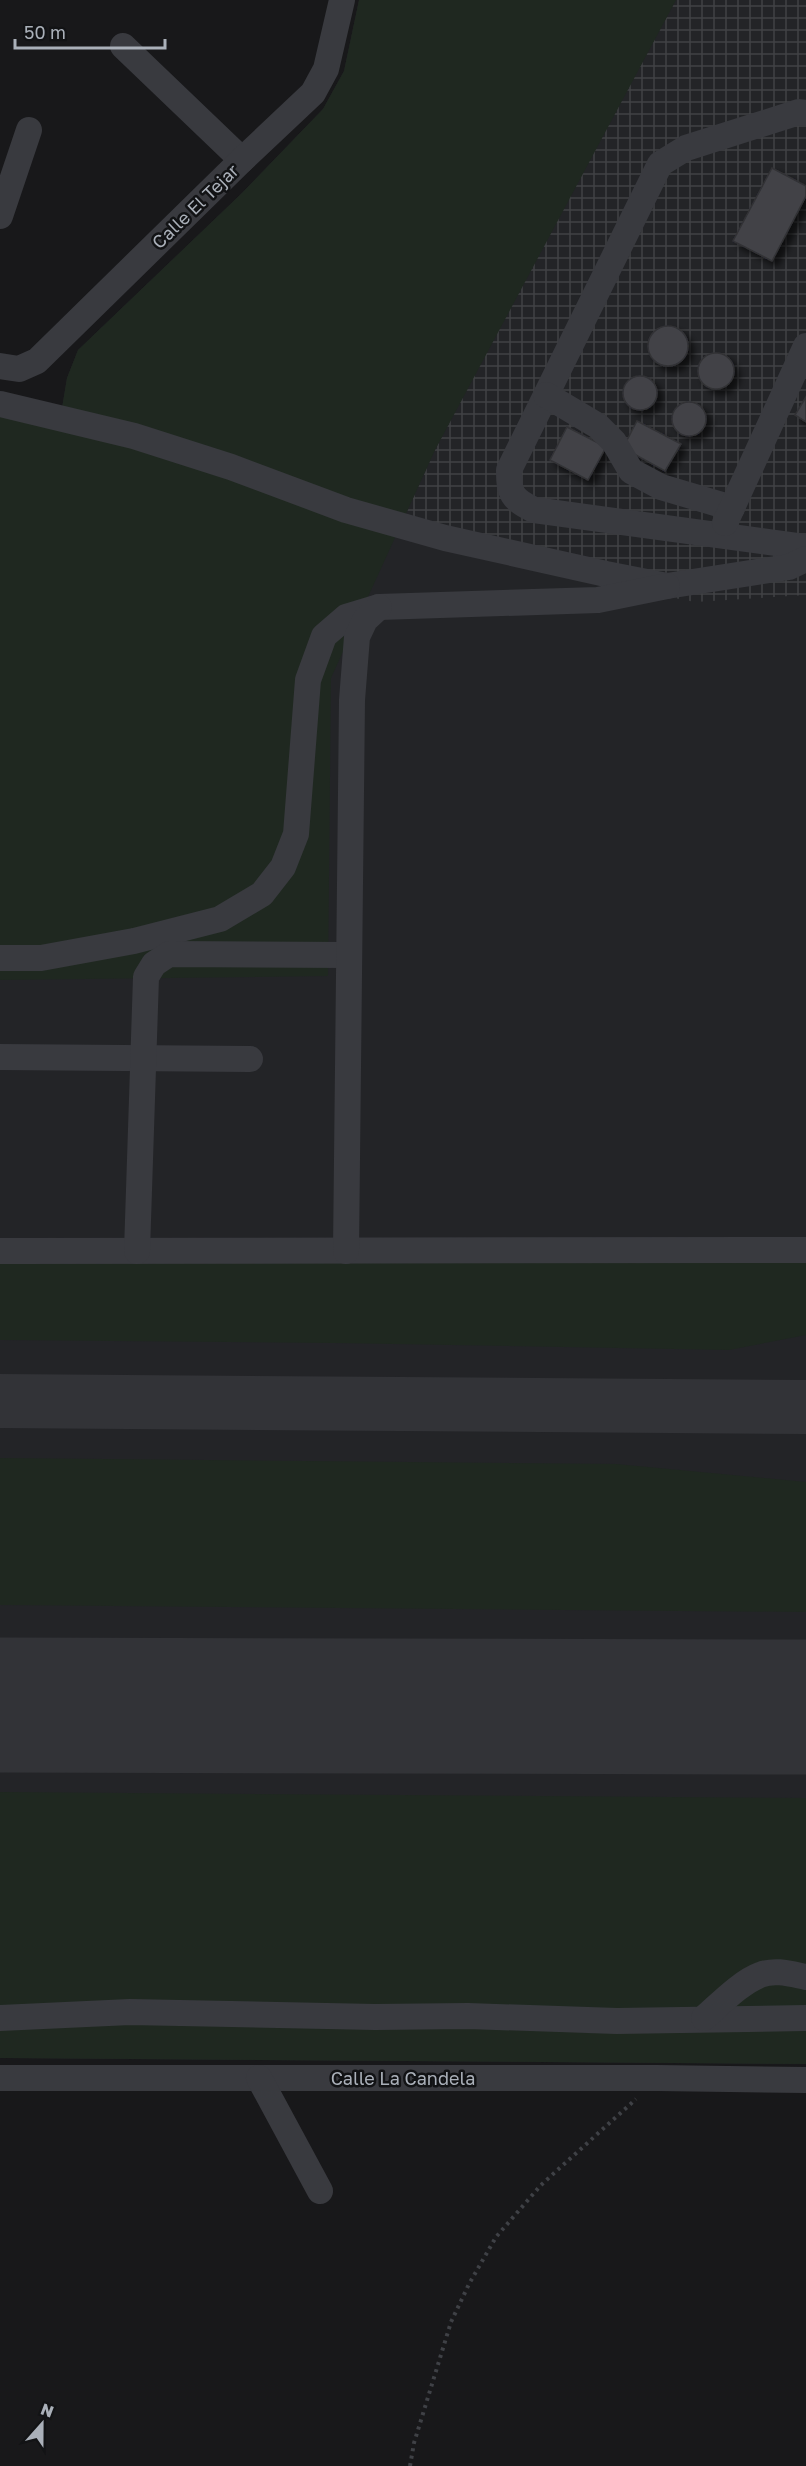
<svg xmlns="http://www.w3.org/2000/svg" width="806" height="2466" viewBox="0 0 806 2466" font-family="'Golos Text',sans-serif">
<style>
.built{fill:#232427}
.industrial{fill:url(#industrial-grid)}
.grass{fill:#1f2820}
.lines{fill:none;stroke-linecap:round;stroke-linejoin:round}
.taxiway{stroke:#323337;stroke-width:54}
.runway{stroke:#323337;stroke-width:135}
.building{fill:#424347;stroke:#323236;stroke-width:1.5;filter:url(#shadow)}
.path{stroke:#3f4146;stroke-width:4;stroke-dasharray:3 4.5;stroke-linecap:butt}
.minor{stroke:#393a3f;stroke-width:26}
.labels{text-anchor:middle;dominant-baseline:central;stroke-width:5;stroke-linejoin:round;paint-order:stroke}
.street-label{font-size:18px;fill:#aab0b9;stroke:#121315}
</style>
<defs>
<pattern id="industrial-grid" width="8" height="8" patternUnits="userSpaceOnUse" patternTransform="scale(1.5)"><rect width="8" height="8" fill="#232427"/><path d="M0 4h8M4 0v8" fill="none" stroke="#404144"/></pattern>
<filter id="shadow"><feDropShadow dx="5.5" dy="5.5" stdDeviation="3" flood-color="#0009"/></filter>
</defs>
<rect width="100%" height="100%" fill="#18181a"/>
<!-- built -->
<path class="built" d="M359 0H806V2064L0 2058V399L62 408 67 378 78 350 242 193 323 109 344 71Z"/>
<!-- industrial -->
<path class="industrial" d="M676 0H806V595L695 602 598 583 397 534 435 450 488 347Z"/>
<!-- grass -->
<g class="grass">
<path d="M359 0H676L435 450 331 678 328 976 0 980V399L62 408 67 378 78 350 242 193 323 109 344 71Z"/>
<path d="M0 1259 806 1263V1335L729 1350 334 1343 0 1340Z"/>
<path d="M0 1458 616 1464 806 1482V1612L0 1605Z"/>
<path d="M0 1792 806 1798V2064L0 2058Z"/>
</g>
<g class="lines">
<!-- taxiway -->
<path class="taxiway" d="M0 1401 806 1407"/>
<!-- runway -->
<path class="runway" d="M0 1705 806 1707"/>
</g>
<!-- building -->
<g class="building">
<path d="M772 168 806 186V196L772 261 733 241Z"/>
<circle cx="668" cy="346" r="20"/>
<circle cx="716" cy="371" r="18"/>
<circle cx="640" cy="393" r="17"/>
<path d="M806 397V422L795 415Z"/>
<circle cx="689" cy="419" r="17"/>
<path d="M637 421 681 444 665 471 623 448Z"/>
<path d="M567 427 606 447 588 480 550 460Z"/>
</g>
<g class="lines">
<!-- path -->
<path class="path" d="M410 2466 414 2443 451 2322 469 2284 496 2237 541 2185 636 2099"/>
<!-- minor -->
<g class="minor">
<path d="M123 46 242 160"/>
<path d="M806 113 799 112 686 148 660 164 509 470C509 494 512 499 534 510L806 547"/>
<path d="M0 216 29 130"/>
<path d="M0 366 19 369 37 361 242 160 313 93 326 69 342 0"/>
<path d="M546 395 598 426 614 442 631 471 661 487 732 508"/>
<path d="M0 404 134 436 231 467 346 510 445 538 606 574 667 586 789 567 806 559"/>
<path d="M725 523 806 346"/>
<path d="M0 958H41L134 941 220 919 262 894 283 867 296 834 308 680 324 636 346 617 379 607 598 600 667 586"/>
<path d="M0 1057 250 1059"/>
<path d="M0 1251 806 1250"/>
<path d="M137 1251 146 977 154 964 169 954 347 955"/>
<path d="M346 1251 352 700 357 637 365 620 379 607"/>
<path d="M0 2018 130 2012 375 2017 468 2016 617 2021 806 2018"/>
<path d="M704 2018C719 2005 741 1982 760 1975 775 1969 791 1974 806 1977"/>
<path d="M0 2078H658L806 2080"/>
<path d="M259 2078 320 2191"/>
</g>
</g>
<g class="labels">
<!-- street labels -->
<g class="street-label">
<text transform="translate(195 206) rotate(-44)">Calle El Tejar</text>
<text x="403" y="2078">Calle La Candela</text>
</g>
</g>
<!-- north arrow -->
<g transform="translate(42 2424) rotate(21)" stroke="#121315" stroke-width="4.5" paint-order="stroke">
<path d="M0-4.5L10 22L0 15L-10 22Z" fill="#aab0b9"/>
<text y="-9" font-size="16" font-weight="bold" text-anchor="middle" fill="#aab0b9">N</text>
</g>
<!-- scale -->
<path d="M15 39v9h150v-9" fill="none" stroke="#aab0b9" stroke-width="3"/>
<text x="24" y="39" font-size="18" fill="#aab0b9" stroke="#121315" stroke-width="4.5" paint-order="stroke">50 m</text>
</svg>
